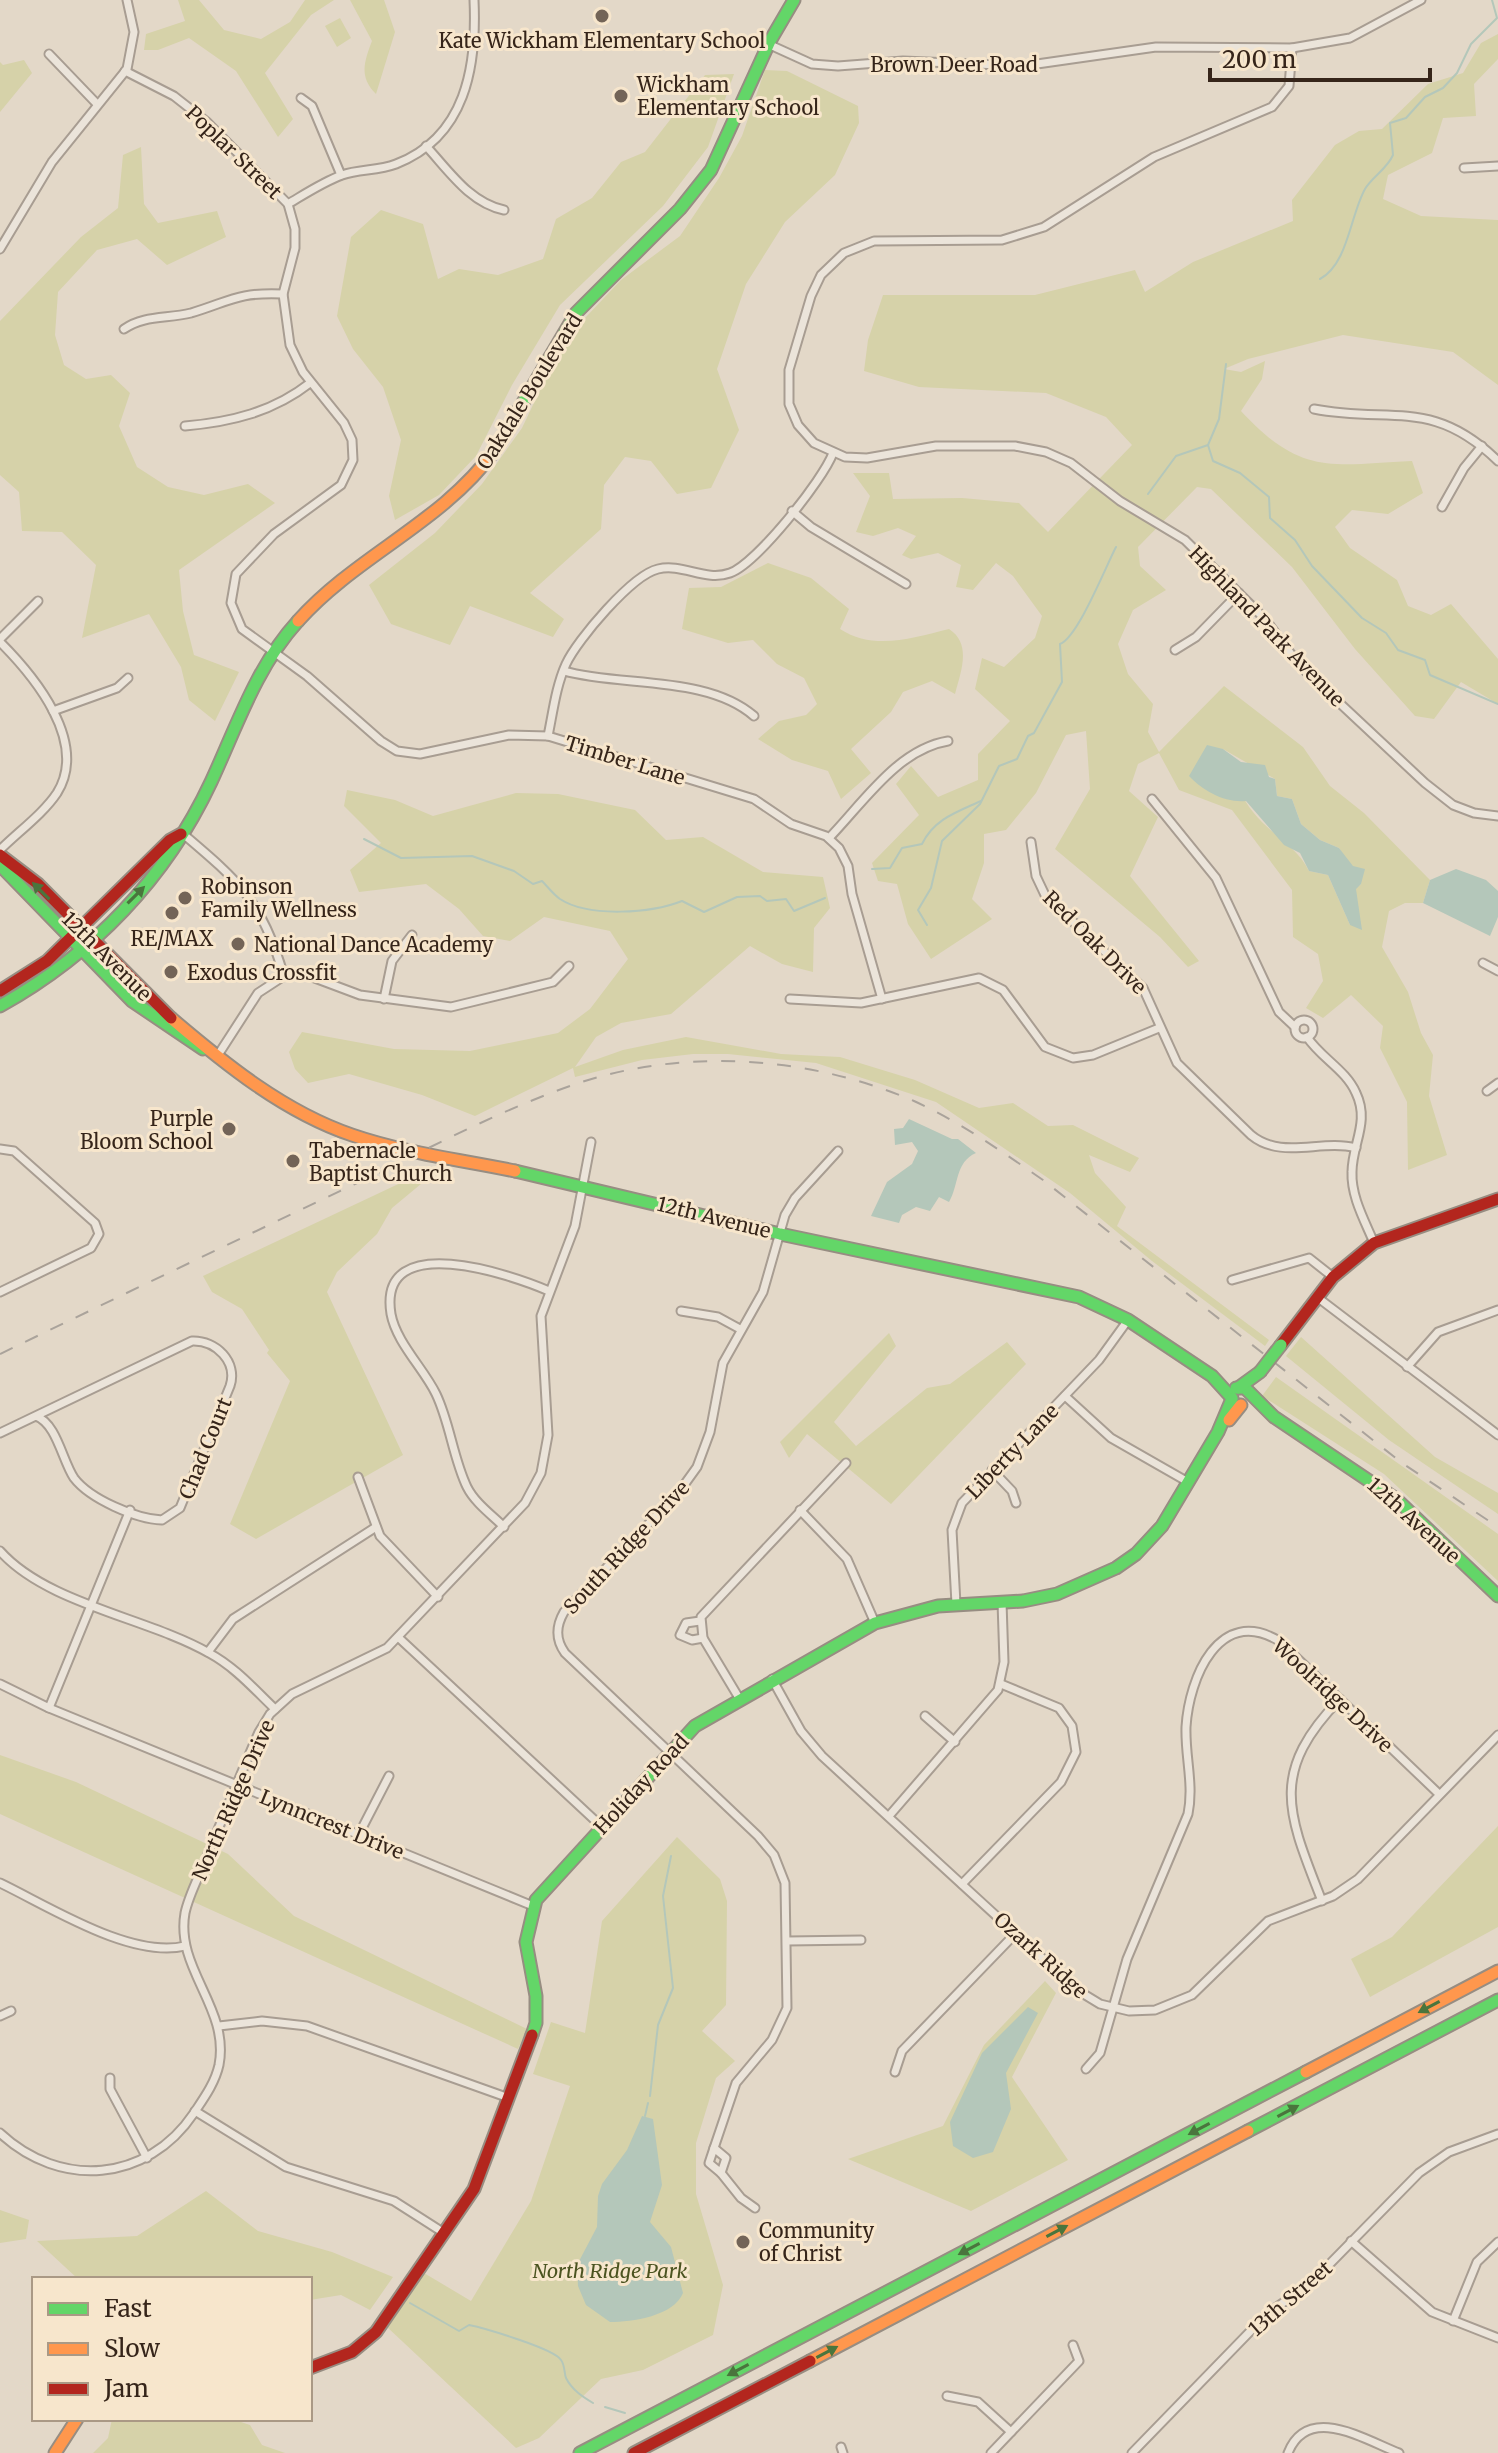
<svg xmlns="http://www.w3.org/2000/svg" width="1498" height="2453" viewBox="0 0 1498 2453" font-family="Merriweather,serif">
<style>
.green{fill:#d6d2a9;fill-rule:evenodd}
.water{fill:#b4c7ba}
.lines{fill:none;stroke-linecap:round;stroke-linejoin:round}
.stream{stroke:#b4c7ba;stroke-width:2}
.street-casing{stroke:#a89d92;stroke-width:11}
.fast-casing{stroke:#978d82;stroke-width:15}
.slow-casing{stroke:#978d82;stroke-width:15}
.jam-casing{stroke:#978d82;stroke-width:15}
.street{stroke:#ebe4da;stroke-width:7}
.fast{stroke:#63d668;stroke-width:11}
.slow{stroke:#ff974d;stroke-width:11}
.jam{stroke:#b3261e;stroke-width:11}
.rail{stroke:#aaa39b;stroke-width:2;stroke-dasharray:14 14;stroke-linecap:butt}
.fast-bridge-casing{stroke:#978d82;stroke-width:15;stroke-linecap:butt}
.fast-bridge{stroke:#63d668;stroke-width:11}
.oneway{fill:#4a753d}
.poi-dot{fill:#736457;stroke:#f7e6cc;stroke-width:3}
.labels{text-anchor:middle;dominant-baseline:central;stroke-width:6;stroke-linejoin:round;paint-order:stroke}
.poi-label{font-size:20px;fill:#36251a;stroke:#f7e6cc;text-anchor:start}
.street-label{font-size:20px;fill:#36251a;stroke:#f7e6cc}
.park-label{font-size:20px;font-style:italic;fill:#4b5320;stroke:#f7e6cc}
</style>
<rect width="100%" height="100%" fill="#e3d8c8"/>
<!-- green -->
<g class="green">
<path d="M178 0H199L224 30 261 39 290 22 305 0H334L311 15 265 73 293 119 278 137 236 71 189 38 158 50H144L146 34 185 21Z"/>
<path d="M350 0H384L395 32 376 94C359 77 364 62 372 41Z"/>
<path d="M340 18 351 38 337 47 325 26Z"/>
<path d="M1498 34V59L1474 84 1476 116 1443 118 1432 153 1388 175 1383 199 1421 216 1498 220V385L1453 352 1343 335 1248 359 1224 369 1241 372 1265 361 1262 379 1241 411C1301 476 1331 465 1412 461L1423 493 1388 514 1352 510 1335 527 1350 548 1397 580 1408 606 1431 615 1451 604 1498 659V704L1461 682 1434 719 1415 716 1355 649 1292 567 1211 489 1197 487 1138 547 1140 566 1166 590 1133 610 1118 644 1128 674 1153 704 1148 732 1159 752 1224 686 1303 747 1330 786 1364 813 1430 880 1423 903H1405L1389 911 1382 947 1408 992 1421 1033 1433 1055 1429 1096 1447 1155 1408 1170 1407 1102 1380 1048 1383 1026 1351 995 1323 1018 1306 1008 1323 981 1318 954 1293 937 1292 890 1232 810 1179 790 1159 753 1138 764 1129 791 1158 817 1130 876 1199 961 1188 967 1160 937 1055 849 1090 789 1086 731 1066 735 1036 793 1006 830 984 834V863L972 899 992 919 931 959 908 924 897 884 878 881 872 863 919 815 896 784 911 766 938 797 978 780V754L1010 721 975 689 982 658 1004 667 1035 638 1042 616 1013 576 996 563 973 590 956 587 961 565 938 553 911 559 902 555 916 536 898 528 873 536 856 532 870 496 853 473H889L893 499 962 498 1019 503 1048 532 1132 445 1106 417 1046 393 919 387 864 371 868 340 883 295H1035L1135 270 1145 292 1193 262 1293 221 1292 200 1335 145 1359 131 1382 129 1428 84 1463 73 1481 43ZM1223 749 1275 779 1277 796 1292 799 1301 824 1320 840 1339 848 1361 884 1356 888 1350 925 1328 875 1309 871C1297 846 1271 835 1253 812 1239 795 1232 770 1223 749Z"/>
<path d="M24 60 32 73 0 112V62L3 65Z"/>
<path d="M765 70 787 71 858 106 859 123 835 175 785 222 746 284 717 369 739 430 711 488 677 494 651 461 625 457 604 485 601 529 530 593 564 619 553 637 470 606 450 645 391 624 369 585 435 533 482 484 522 428 550 369 585 318 621 280 680 236 719 178 742 136Z"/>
<path d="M734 74 708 147 663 206 560 305 512 385 476 456 439 495 395 520 389 496 401 440 383 387 353 349 337 316 351 237 381 210 423 224 438 279 459 269 498 275 543 259 556 219 592 198 621 162 645 152 705 75Z"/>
<path d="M141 147 144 204 158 223 217 211 226 237 167 265 137 239 97 250 58 292 55 335 64 365 86 379 111 375 130 393 119 426 137 467 168 487 204 495 248 484 275 503 179 570 183 611 194 655 239 672 215 721 189 700 181 667 149 614 82 638 96 565 62 532 22 531 19 492 0 475V321L81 237 118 208 123 155Z"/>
<path d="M768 563 811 578 849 609 840 629C874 651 912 638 949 629 972 644 961 671 955 694L932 681 903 692 891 712 851 749 871 773 841 799 828 771 792 760 758 739 779 721 806 715 817 704 804 678 777 664 753 640 728 643 682 629 689 588 721 587Z"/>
<path d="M347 790 395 800 433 816 516 793 558 794 635 810 666 840 703 837 763 872 823 877 830 908 814 928 813 972 782 964 750 946 671 1014 621 1023 596 1037 575 1067 623 1050 686 1037 781 1054 840 1057 915 1080 979 1108 1013 1103 1048 1126 1073 1125 1139 1158 1130 1172 1089 1155 1095 1173 1126 1207 1117 1226 1269 1340 1265 1346 1152 1261 1070 1193 936 1102 816 1063 728 1054H693L642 1060 575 1077 573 1068 475 1116 422 1095 349 1074 308 1083 295 1069 289 1052 302 1032 394 1049 470 1051 558 1033 590 1009 628 959 610 931 544 917 510 941 483 936 459 909 426 884 359 892 350 870 381 843 344 806Z"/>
<path d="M433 1174 392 1208 377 1234 337 1272 327 1292 403 1455 256 1539 230 1524 290 1381 267 1353 269 1350 242 1309 212 1292 203 1276 409 1179Z"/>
<path d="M889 1333 896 1346 834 1422 856 1446 927 1388 950 1384 1007 1342 1026 1364 891 1504 807 1434 789 1458 780 1442Z"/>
<path d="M1301 1337 1435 1457 1498 1493V1514L1389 1440 1286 1356Z"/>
<path d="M1276 1377 1498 1534V1581L1384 1474 1262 1396Z"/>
<path d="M0 1755 76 1782 228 1854 294 1916 527 2029 518 2049 0 1814Z"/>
<path d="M1498 1826V1927L1370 1997 1351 1959 1392 1937Z"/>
<path d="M677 1837 720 1879 727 1901 726 2005 702 2031 735 2061 716 2078 696 2143V2194L723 2285 713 2335 643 2370 601 2379 539 2438 516 2448 387 2327 424 2273 471 2301 531 2201 570 2086 533 2074 551 2022 585 2033 602 1921Z"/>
<path d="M1045 1981 1056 1993 1012 2077 1068 2160 971 2211 848 2159 943 2126 984 2045Z"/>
<path d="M206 2191 258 2231 332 2252 393 2277 370 2310 341 2295 310 2300V2279H78L37 2241 137 2236Z"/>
<path d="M0 2210 29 2220 26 2239 0 2243Z"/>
<path d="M112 2419H232L250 2425 262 2445 285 2453H93L108 2438Z"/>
</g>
<!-- water -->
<g class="water">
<path d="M1207 745 1223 749 1241 762 1265 765 1269 777 1275 779 1277 796 1292 799 1301 824 1320 840 1339 848 1353 866 1365 869 1361 884 1356 889 1362 930 1350 925 1328 875 1309 871 1300 853 1284 845 1246 801C1225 803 1203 791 1189 776Z"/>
<path d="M1456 869 1486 880 1498 891V917L1490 936 1423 903 1430 880Z"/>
<path d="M909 1119 952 1139H958L976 1153C955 1162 959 1185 949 1202L939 1197 930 1211 916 1207 902 1215 899 1223 871 1216 887 1182 912 1164 918 1151 912 1142 895 1145 894 1129 903 1128Z"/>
<path d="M1028 2007 1038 2013 1006 2073 1011 2109 993 2152 973 2158 953 2146 950 2122 982 2053Z"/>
<path d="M642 2116 653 2119 662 2185 650 2222 671 2247 683 2293C674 2316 632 2322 610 2322L586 2305 578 2286 577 2265 597 2227 598 2196 602 2184 627 2150Z"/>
</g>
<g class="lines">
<!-- stream -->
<g class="stream">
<path d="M1320 279C1348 264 1350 216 1365 189 1372 177 1387 169 1393 155L1390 123 1406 118 1425 97 1443 88 1457 73 1471 44 1497 18 1492 0"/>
<path d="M1208 445 1213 461 1240 473 1269 497 1270 518 1295 540 1312 566 1362 618 1386 633 1398 650 1425 660 1430 675 1498 704"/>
<path d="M1148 494 1176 456 1208 445 1219 419 1226 364"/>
<path d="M364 839 401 858 472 856 514 871 533 884 542 881C548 887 553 894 560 899 589 918 652 913 682 901L704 912 737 897 760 896 767 901 786 899 794 911 825 898"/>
<path d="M872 869 890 868 902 848 922 844C934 819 957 812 981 801"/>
<path d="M927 925 918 910 931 888 942 841 980 804 999 766 1017 759 1028 736 1034 733 1062 682 1060 644C1078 637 1105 568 1116 547"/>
<path d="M650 2096 658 2025 673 1988 663 1896 671 1856"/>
<path d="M645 2116 648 2103"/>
<path d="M410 2303 459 2331 469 2325C484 2328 555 2349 561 2360 565 2365 564 2373 566 2378 572 2390 583 2397 593 2403"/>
<path d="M605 2407 625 2413"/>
</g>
<!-- street casing -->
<g class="street-casing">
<g id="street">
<path d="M768 44 812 64 838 66 903 61 1023 66 1156 47 1292 48 1350 38 1421 0"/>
<path d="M1292 48 1289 86 1272 107 1154 157 1044 227 1002 240 874 241 844 253 821 275 811 296 789 370V404L798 425 814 443 845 457 867 458 936 446H1015L1046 452 1071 463 1120 501 1185 540 1265 619 1300 666 1425 783 1453 805 1474 813 1498 816"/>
<path d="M49 54 97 104"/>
<path d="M125 71 174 96 207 122 288 204 295 229V248L283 294 290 345 303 372 344 423 352 440 353 460 341 485 274 534 236 574 231 603 242 629 307 676 381 741 397 751 420 754 509 735 548 736 754 799 791 824 826 836 839 848 848 866 852 894 882 999"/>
<path d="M301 98 312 106 341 175"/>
<path d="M426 146C449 171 470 203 504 210"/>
<path d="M1464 168 1498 166"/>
<path d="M288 204C305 194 323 182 342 175 359 169 378 171 396 164 466 137 477 66 474 0"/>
<path d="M0 249 52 162 127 69 134 32 127 0"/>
<path d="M124 329C144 315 167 319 191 313 231 301 237 292 283 294"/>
<path d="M1314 409C1391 424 1432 397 1498 461"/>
<path d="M185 426C231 422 273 412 310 383"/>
<path d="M1442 507 1464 468 1482 446"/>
<path d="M792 511 811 527 906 584"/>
<path d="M0 639 38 601"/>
<path d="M0 642C34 676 89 742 57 793 43 814 18 832 0 850"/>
<path d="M1175 650 1196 637 1239 593"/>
<path d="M564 671C621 687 707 675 754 716"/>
<path d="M53 711 117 688 128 678"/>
<path d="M548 736C553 712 556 686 566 664 577 640 632 575 658 569 683 563 705 582 730 573 756 564 823 480 833 453"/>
<path d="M1152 799 1216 878 1279 1012 1295 1027"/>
<path d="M182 833C241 883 261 900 284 976"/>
<path d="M829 838C863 803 898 749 948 741"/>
<path d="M1031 842 1036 876 1045 895 1143 988 1177 1063 1251 1135C1281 1160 1321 1139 1356 1148"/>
<path d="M1483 963 1498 971"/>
<path d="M384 999 392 961 412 935"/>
<path d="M790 999 861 1003 979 978 1003 990 1045 1047 1073 1058 1093 1055 1159 1028"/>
<circle cx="1304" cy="1029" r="9"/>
<path d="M1307 1037C1321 1058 1346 1070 1356 1093 1370 1122 1352 1144 1352 1172 1351 1197 1365 1221 1374 1243"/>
<path d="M218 1055 258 993 284 976 304 974 360 995 451 1007 553 982 569 966"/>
<path d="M1487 1091 1498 1083"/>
<path d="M0 1149 14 1151 95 1223 99 1234 91 1248 0 1292"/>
<path d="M1232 1280 1309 1258 1333 1277"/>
<path d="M1317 1297 1498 1435"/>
<path d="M681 1311 718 1317 740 1329"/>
<path d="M1407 1367 1438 1332 1498 1310"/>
<path d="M1065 1396 1111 1438 1188 1482"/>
<path d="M0 1433 192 1341C216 1340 238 1362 230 1386L180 1508 162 1520C136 1519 90 1499 74 1478 62 1460 57 1424 36 1416"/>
<path d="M992 1470 1012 1491 1016 1503"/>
<path d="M358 1477 380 1536 438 1597"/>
<path d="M800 1510 847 1559 875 1623"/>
<path d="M504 1527C492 1515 475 1503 467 1487 453 1458 450 1423 436 1394 424 1369 396 1342 391 1314 377 1228 512 1275 549 1291"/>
<path d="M0 1551C47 1604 148 1618 209 1653 235 1667 254 1689 275 1709"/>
<path d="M956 1604 952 1530 962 1503 1099 1360 1128 1320"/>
<path d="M700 1621 686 1623 680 1635 692 1640 703 1638"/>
<path d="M399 1638 601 1826"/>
<path d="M208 1652 233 1619 376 1527"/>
<path d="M772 1679 801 1731 822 1756 1077 1990 1100 2004 1129 2011 1155 2010 1192 1995 1268 1921 1333 1896 1358 1879 1498 1735"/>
<path d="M0 1684 49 1708 533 1906"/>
<path d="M739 1698 703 1638 701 1617 846 1463"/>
<path d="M49 1708 130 1510"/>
<path d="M925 1716 955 1742"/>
<path d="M889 1816 998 1690 1004 1662 1002 1602"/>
<path d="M359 1834 389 1776"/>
<path d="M0 1883C50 1907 131 1959 185 1946"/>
<path d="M962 1884 1061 1782 1076 1752 1072 1726 1059 1708 1001 1684"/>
<path d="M1322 1901C1288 1814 1268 1773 1340 1699"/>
<path d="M787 1941 861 1940"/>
<path d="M0 2016 11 2011"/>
<path d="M219 2026 262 2021 307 2026 509 2098"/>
<path d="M1086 2069 1100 2053 1127 1959 1188 1814C1194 1784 1185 1757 1186 1727 1189 1678 1219 1605 1279 1641L1439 1794"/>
<path d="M895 2072 902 2051 1015 1934"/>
<path d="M110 2078V2089L147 2158"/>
<path d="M195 2111 286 2167 394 2201 444 2233"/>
<path d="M0 2133C60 2189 147 2183 194 2113 204 2098 215 2083 219 2065 230 2008 175 1969 185 1913 189 1894 200 1875 207 1856 224 1815 241 1773 259 1732L270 1714 292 1694 387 1648 525 1503 541 1473 548 1435 541 1316 575 1226 591 1142"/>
<path d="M714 2148 736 2083 772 2040 787 2008 785 1883 774 1855 758 1836 565 1653C555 1639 556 1626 564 1612L679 1492 697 1467 710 1432 723 1363 763 1292 785 1215 795 1198 838 1151"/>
<path d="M714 2148 726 2158 721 2173 709 2163Z"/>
<path d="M721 2173 741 2198 755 2208"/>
<path d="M1351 2241 1432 2312 1498 2338"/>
<path d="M1453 2321 1477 2262 1498 2242"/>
<path d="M947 2396 978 2402 1011 2432"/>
<path d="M841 2447 843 2453"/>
<path d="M991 2453 1079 2361 1073 2345"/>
<path d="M1132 2453 1268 2313 1309 2285 1419 2173 1449 2152 1498 2134"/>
<path d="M1288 2453C1308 2403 1365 2440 1399 2453"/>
</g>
</g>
<!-- fast casing -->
<g class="fast-casing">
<g id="fast">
<path d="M495 450 576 313 680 209 711 170 770 41 794 0"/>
<path d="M0 865 132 1001 203 1049"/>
<path d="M0 1006C93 954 166 878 211 782 237 726 256 667 298 621"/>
<path d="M515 1171 780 1234 1079 1297 1128 1320 1212 1376 1232 1398"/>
<path d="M1236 1388H1245L1274 1417 1396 1499 1498 1596"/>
<path d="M1238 1388 1260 1372"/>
<path d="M532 2035 536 2023V1996L526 1942 536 1900 695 1726 875 1623 938 1606 1023 1601 1057 1594 1116 1568 1136 1554 1162 1526 1218 1432 1232 1399"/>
<path d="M1248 2131 1498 2000"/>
<path d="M580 2453 1306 2072"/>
</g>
</g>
<!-- slow casing -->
<g class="slow-casing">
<g id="slow">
<path d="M298 621C357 555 442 523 495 450"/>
<path d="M171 1018C225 1064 284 1112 352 1135 404 1153 462 1160 515 1171"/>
<path d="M1229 1420 1241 1405"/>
<path d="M1306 2072 1498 1971"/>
<path d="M810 2361 1248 2131"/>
<path d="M55 2453 77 2419"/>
</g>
</g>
<!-- jam casing -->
<g class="jam-casing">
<g id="jam">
<path d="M0 855 38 884 171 1018"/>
<path d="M0 991 47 961 170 840 181 834"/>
<path d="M1281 1345 1333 1277 1374 1243 1498 1199"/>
<path d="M310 2368 352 2352 376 2332 474 2189 532 2035"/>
<path d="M634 2453 810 2361"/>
</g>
</g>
<!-- street -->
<use href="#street" class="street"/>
<!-- fast -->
<use href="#fast" class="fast"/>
<!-- slow -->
<use href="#slow" class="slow"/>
<!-- jam -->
<use href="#jam" class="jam"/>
<!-- rail -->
<path class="rail" d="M0 1354C118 1297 237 1240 355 1184 426 1150 496 1112 570 1086 680 1047 807 1055 914 1101 960 1122 1001 1151 1043 1180L1402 1463 1498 1527"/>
<!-- fast-bridge casing -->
<g class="fast-bridge-casing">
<path id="fast-bridge" d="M1260 1372 1281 1345"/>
</g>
<!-- fast-bridge -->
<use href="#fast-bridge" class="fast-bridge"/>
</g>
<!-- one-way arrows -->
<defs><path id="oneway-solid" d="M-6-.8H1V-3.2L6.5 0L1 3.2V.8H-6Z" transform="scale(2)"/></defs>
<g class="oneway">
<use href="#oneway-solid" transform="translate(41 891) rotate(-135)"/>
<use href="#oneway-solid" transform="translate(136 895) rotate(-45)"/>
<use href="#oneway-solid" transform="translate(1429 2007) rotate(152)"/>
<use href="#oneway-solid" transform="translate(1288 2111) rotate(-28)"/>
<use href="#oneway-solid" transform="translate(1199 2129) rotate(152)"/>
<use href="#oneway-solid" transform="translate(1057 2231) rotate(-28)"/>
<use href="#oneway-solid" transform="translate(969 2249) rotate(152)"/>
<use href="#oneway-solid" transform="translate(827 2352) rotate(-28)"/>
<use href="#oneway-solid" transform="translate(738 2370) rotate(152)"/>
</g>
<!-- markers -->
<g class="poi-dot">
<circle cx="602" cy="16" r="8"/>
<circle cx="621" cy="96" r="8"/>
<circle cx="185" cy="898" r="8"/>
<circle cx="172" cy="913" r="8"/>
<circle cx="238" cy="944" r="8"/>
<circle cx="171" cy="972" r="8"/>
<circle cx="229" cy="1129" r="8"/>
<circle cx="293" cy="1161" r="8"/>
<circle cx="743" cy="2242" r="8"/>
</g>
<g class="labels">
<!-- poi labels -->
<g class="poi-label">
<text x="602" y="40" text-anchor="middle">Kate Wickham Elementary School</text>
<text x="637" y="84">Wickham<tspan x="637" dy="23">Elementary School</tspan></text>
<text x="201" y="886">Robinson<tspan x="201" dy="23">Family Wellness</tspan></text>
<text x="172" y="938" text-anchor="middle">RE/MAX</text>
<text x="254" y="944">National Dance Academy</text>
<text x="187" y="972">Exodus Crossfit</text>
<text x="213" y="1118" text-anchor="end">Purple<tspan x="213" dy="23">Bloom School</tspan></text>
<text x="309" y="1150">Tabernacle<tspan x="309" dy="23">Baptist Church</tspan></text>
<text x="759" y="2230">Community<tspan x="759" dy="23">of Christ</tspan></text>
</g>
<!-- street labels -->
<g class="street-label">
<text x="954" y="64">Brown Deer Road</text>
<text transform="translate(234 152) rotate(44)">Poplar Street</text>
<text transform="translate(529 391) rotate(-58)">Oakdale Boulevard</text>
<text transform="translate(1267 626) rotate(46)">Highland Park Avenue</text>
<text transform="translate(625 760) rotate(17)">Timber Lane</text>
<text transform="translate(1095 942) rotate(45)">Red Oak Drive</text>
<text transform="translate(107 956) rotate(45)">12th Avenue</text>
<text transform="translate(714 1217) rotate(14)">12th Avenue</text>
<text transform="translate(205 1448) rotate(-68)">Chad Court</text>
<text transform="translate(1012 1451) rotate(-46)">Liberty Lane</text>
<text transform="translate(1414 1520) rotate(42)">12th Avenue</text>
<text transform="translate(626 1547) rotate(-47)">South Ridge Drive</text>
<text transform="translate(1333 1695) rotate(43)">Woolridge Drive</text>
<text transform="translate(641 1784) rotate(-47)">Holiday Road</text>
<text transform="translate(233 1800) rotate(-66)">North Ridge Drive</text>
<text transform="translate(332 1824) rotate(22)">Lynncrest Drive</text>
<text transform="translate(1041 1955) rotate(42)">Ozark Ridge</text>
<text transform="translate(1290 2298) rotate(-41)">13th Street</text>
</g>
<!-- park labels -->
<g class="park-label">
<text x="610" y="2270">North Ridge Park</text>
</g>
</g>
<!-- legend -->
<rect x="32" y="2277" width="280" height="144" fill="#f7e6cc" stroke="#aa9985" stroke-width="2"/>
<rect x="48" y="2303" width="40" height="12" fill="#63d668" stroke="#aa9985" stroke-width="2"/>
<text x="104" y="2317" font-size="24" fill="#36251a">Fast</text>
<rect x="48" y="2343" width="40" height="12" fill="#ff974d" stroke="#aa9985" stroke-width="2"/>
<text x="104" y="2357" font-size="24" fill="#36251a">Slow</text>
<rect x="48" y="2383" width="40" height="12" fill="#b3261e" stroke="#aa9985" stroke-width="2"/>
<text x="104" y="2397" font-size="24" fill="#36251a">Jam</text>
<!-- scale -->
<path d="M1210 68v12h220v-12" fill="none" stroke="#36251a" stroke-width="4"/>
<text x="1222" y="68" font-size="24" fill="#36251a" stroke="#f7e6cc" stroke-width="6" paint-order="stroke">200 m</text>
</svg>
